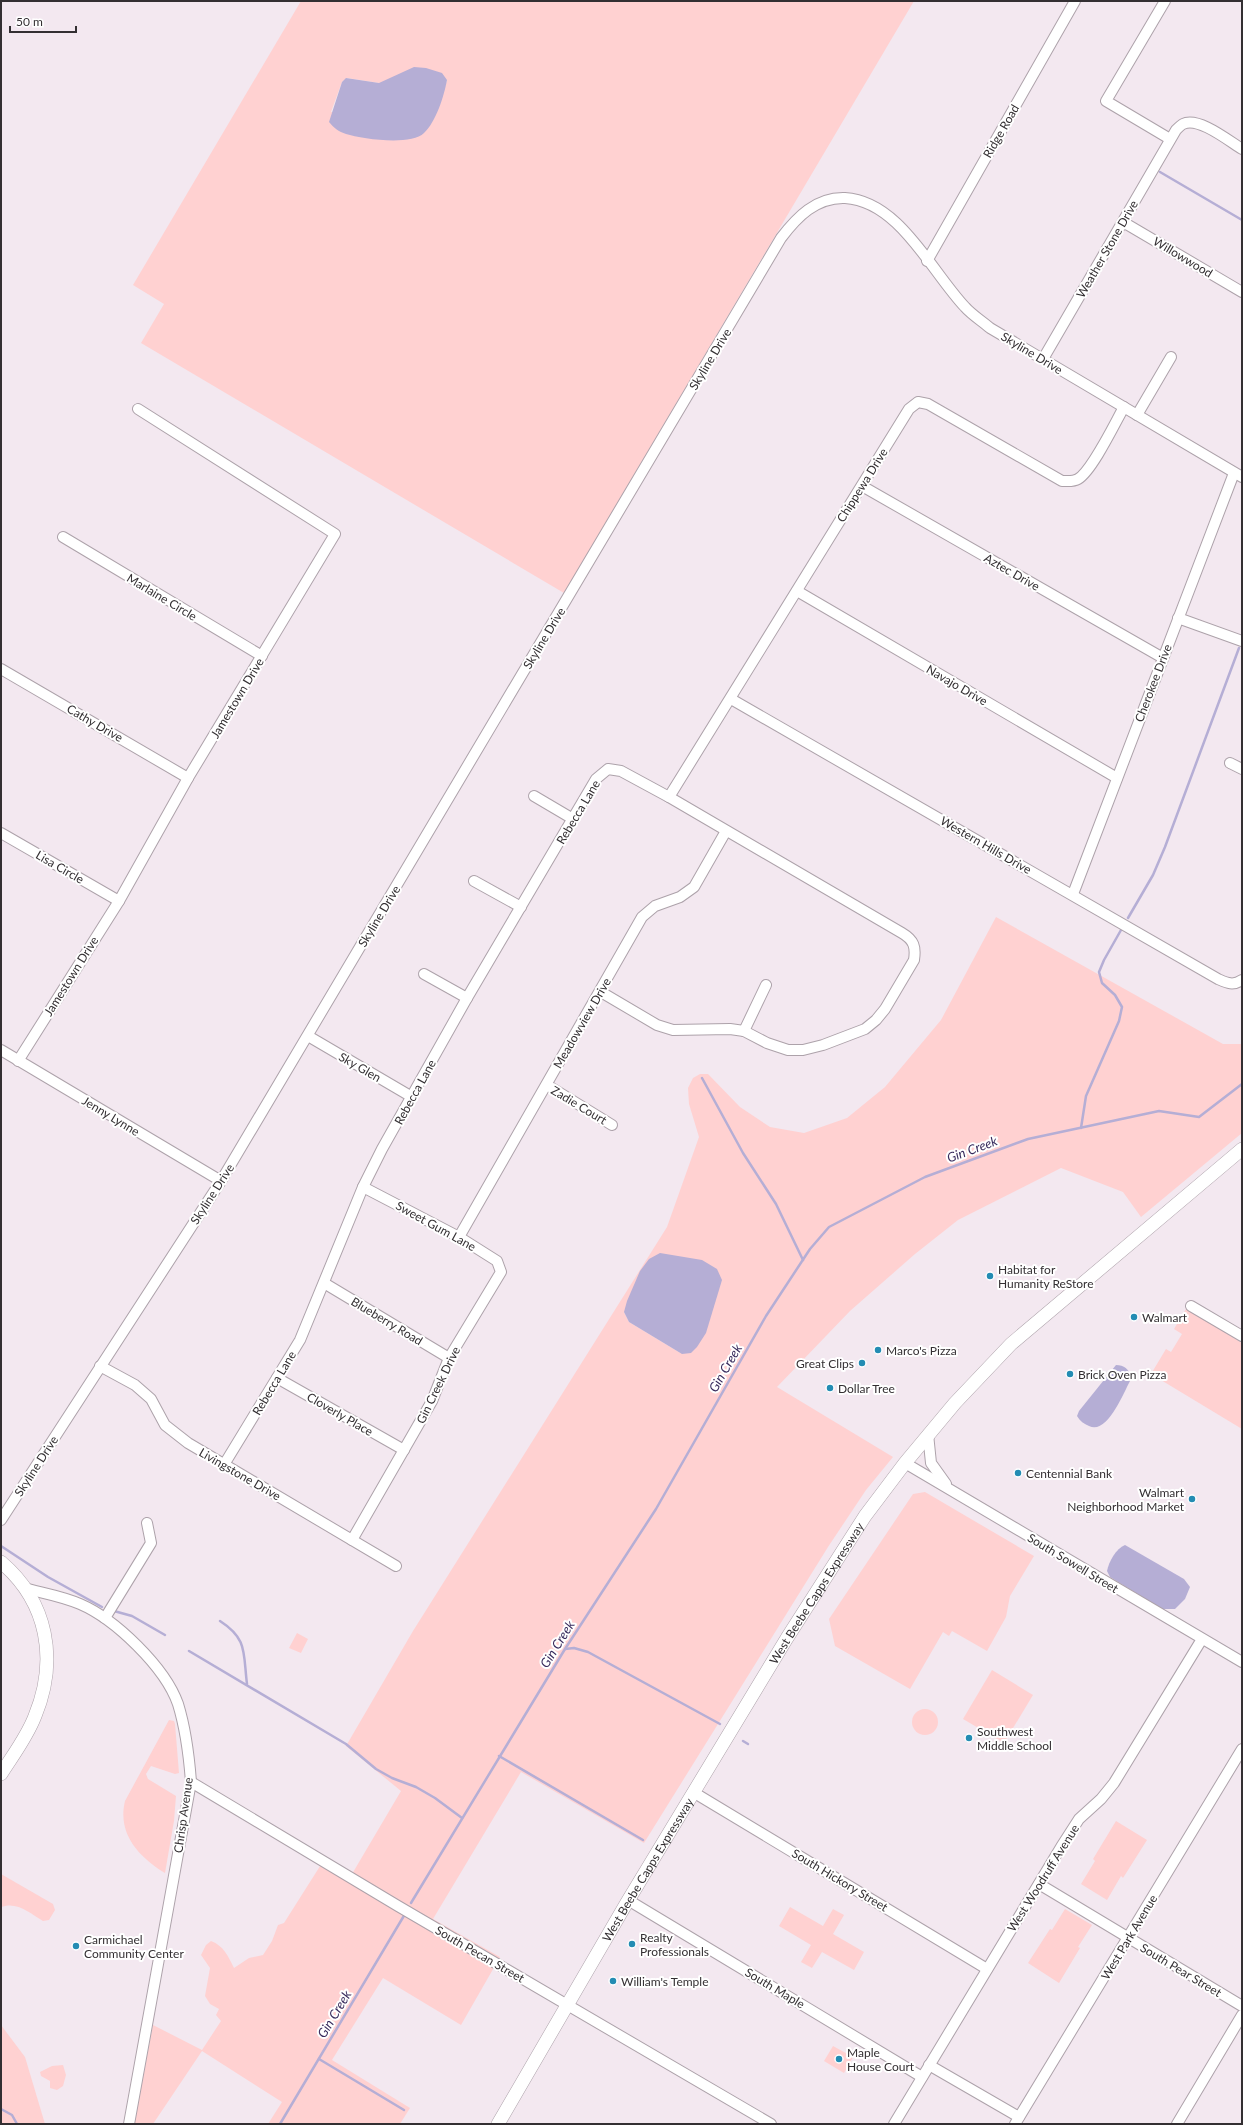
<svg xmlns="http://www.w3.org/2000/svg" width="1243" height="2125" viewBox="0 0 1243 2125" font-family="Lato,sans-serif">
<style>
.green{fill:#ffd1d1;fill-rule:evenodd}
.water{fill:#b5aed5}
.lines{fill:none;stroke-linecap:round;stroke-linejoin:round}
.stream{stroke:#b5aed5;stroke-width:2.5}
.minor-casing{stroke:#ada2aa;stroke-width:12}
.major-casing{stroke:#ada2aa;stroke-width:14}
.minor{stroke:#fff;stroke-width:10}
.major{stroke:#fff;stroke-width:13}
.poi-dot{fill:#238cb3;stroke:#fff;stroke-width:1.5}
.labels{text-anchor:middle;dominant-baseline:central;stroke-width:4;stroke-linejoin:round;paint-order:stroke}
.street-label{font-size:12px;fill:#332f32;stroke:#fff}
.poi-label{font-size:12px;fill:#332f32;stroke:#fff;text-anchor:start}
.water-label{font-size:13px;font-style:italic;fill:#372a5c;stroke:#fff}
</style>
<rect width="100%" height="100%" fill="#f3e8f0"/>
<!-- green -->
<g class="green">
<path d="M301 1H914L564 593 141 343 164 304 133 285ZM347 78 379 83 447 80 438 110 331 112 342 82Z"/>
<path d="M996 917 1223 1044H1242V1133L1141 1217 1123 1192 1061 1168 958 1220 915 1254 850 1311 777 1387 893 1457 866 1490 828 1547 644 1843 521 1772 433 1919 500 1957 461 2025 383 1978 332 2060 410 2108 400 2124H268L282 2102 202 2051 153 2124H134L153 2025 202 2050 221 2021 216 2015 219 2009 210 2004 205 1996 210 1968 201 1955 206 1945 211 1941C224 1946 228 1956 234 1968L249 1958 263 1955 272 1941 278 1925 284 1923 322 1863 352 1874 401 1791 346 1746 413 1631 667 1227 699 1137 689 1104 688 1088 693 1078 700 1074H708L740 1107 770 1127 804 1133 847 1118 885 1087 941 1020ZM624 1312 682 1354 629 1322Z"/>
<path d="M1186 1309 1242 1343V1429L1151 1374 1166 1349 1171 1352 1182 1334 1174 1329Z"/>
<path d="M925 1492 1034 1556 1010 1596 1006 1617 987 1651 952 1631 949 1636 943 1632 910 1689 835 1646 829 1619 913 1494Z"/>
<path d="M297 1633 308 1639 301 1653 289 1648Z"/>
<path d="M992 1670 1033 1695 1004 1743 963 1719Z"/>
<circle cx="925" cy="1722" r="13"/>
<path d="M169 1720 174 1721 175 1724 179 1773 175 1774 151 1766 146 1774 148 1779 176 1796 174 1821 165 1873C139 1857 117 1834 125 1801Z"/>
<path d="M1116 1821 1147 1840 1123 1878 1121 1876 1107 1900 1081 1884 1095 1861 1093 1859Z"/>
<path d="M1 1874 53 1904 55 1910 49 1920 43 1921C30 1913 17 1901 1 1907Z"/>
<path d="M790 1907 823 1926 833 1909 844 1915 833 1934 864 1952 854 1970 822 1952 812 1968 801 1962 811 1945 779 1926Z"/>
<path d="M1065 1909 1092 1925 1078 1947 1080 1948 1059 1983 1028 1963 1050 1929 1052 1930Z"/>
<path d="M1 2025 25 2057 45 2124H1Z"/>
<path d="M833 2046 853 2057 844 2073 824 2061Z"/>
<path d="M63 2065 66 2075 63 2086 57 2090 50 2088V2081L41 2076 40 2072 52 2066Z"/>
</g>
<!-- water -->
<g class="water">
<path d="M414 67 426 68 442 73 447 80C444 96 436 122 424 133 411 146 362 139 346 134 339 132 333 127 329 122L342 82 346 78 379 83Z"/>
<path d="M660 1253 702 1260 717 1269 722 1280 706 1333 697 1347 691 1353 682 1354 629 1322 624 1312 627 1301 640 1271 649 1259Z"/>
<path d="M1116 1365C1124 1365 1129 1369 1131 1377L1130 1381C1123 1394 1107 1435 1089 1426 1084 1424 1080 1421 1077 1416L1079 1411Z"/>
<path d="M1125 1545 1184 1579 1190 1587 1185 1599 1175 1609H1162L1110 1577 1107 1571C1109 1561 1116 1549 1125 1545Z"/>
</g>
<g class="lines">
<!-- stream -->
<g class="stream">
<path d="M1160 172 1242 220"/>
<path d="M1128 918 1153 875 1165 847 1239 648"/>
<path d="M702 1078 743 1153 776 1204 803 1260"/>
<path d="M1081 1128 1086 1096 1119 1021 1122 1007 1115 995 1102 983 1099 972 1104 960 1121 930"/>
<path d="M1 1546 48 1577 102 1607"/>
<path d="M114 1611 132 1616 165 1635"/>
<path d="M220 1621C248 1639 243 1653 247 1684"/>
<path d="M565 1649 574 1648 588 1652 720 1724"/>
<path d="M189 1651 346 1744 376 1769 392 1778 416 1787 435 1798 462 1818"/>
<path d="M743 1741 748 1744"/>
<path d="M499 1756 643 1840"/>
<path d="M411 1903 565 1649 656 1509 766 1316 810 1249 829 1227 925 1177 1028 1139 1159 1111 1199 1117 1242 1084"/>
<path d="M319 2059 404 2110"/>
<path d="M1 2109 12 2115 17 2124"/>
<path d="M280 2124 405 1914"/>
</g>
<!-- minor casing -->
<g class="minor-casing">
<g id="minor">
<path d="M1165 1 1106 101 1170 139"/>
<path d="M1123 222 1242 292"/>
<path d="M927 261 1075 1"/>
<path d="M1043 359 1176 130C1178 128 1181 125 1183 124 1198 116 1229 141 1242 149"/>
<path d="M1137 415 1171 357"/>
<path d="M862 486 1163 658"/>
<path d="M63 537 262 656"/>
<path d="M797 591 1117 778"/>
<path d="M1178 618 1242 641"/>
<path d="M1 669 188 778"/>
<path d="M731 699 1218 979C1227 983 1233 986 1242 980"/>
<path d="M1230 763 1242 769"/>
<path d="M534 796 573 819"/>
<path d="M669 797 909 409 918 402 928 404 1062 481C1068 481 1073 482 1078 479 1092 471 1115 423 1124 407"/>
<path d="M1 833 119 901"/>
<path d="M474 881 521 907"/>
<path d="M1073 894 1234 473"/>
<path d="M424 974 467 998"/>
<path d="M744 1031 766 985"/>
<path d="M308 1036 412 1097"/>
<path d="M1 1050 221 1181"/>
<path d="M18 1061 119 901 188 778 335 534 138 409"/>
<path d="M547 1085 612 1125"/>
<path d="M459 1237 642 917 655 906 680 897 694 887 726 831"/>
<path d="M324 1283 449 1358"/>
<path d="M1191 1306 1242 1336"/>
<path d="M100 1366 135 1385 151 1399 165 1425 188 1443 396 1566"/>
<path d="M277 1378 404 1450"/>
<path d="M928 1434 931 1463 946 1484"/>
<path d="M225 1463 300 1340 363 1187 382 1149 467 998 596 779 608 769 621 771 669 797 902 933C914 940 916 947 914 960L885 1009 876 1020 865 1029 823 1045 803 1050H788L767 1043 744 1031 730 1029 673 1030 657 1025 601 992"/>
<path d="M905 1463 1242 1662"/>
<path d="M1 1520 221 1181 781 238C797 217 816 197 845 198 899 201 931 271 965 307 972 315 982 321 990 328L1242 477"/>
<path d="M352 1540 432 1401 449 1358 501 1272 497 1261 459 1237 363 1187"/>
<path d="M24 1588C42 1593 62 1596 80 1604 115 1619 165 1667 178 1704 186 1730 189 1755 191 1782L129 2124"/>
<path d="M105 1618 151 1543 147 1523"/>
<path d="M191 1782 398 1906 771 2124"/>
<path d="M693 1792 987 1969"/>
<path d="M1039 1884 1242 2006"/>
<path d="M628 1900 922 2077"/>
<path d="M929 2065 1019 2117"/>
<path d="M894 2124 1061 1847 1079 1819 1101 1799 1114 1783 1202 1639"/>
<path d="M1015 2124 1242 1749"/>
<path d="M1177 2124 1242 2015"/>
</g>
</g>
<!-- major casing -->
<g class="major-casing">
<g id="major">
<path d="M1 1562C48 1602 58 1660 35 1716 27 1737 13 1755 1 1774"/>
<path id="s1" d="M498 2124 626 1904 787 1638 865 1516 905 1463 955 1403 1011 1344 1242 1149"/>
</g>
</g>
<!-- minor -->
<use href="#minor" class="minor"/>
<!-- major -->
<use href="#major" class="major"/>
</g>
<!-- markers -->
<g class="poi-dot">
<circle cx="990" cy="1276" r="4"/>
<circle cx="1134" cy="1317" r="4"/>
<circle cx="878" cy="1350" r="4"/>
<circle cx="862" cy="1363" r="4"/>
<circle cx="1070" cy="1374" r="4"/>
<circle cx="830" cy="1388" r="4"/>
<circle cx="1018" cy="1473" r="4"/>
<circle cx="1192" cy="1499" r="4"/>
<circle cx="969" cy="1738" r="4"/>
<circle cx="632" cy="1944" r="4"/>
<circle cx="76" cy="1946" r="4"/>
<circle cx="613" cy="1981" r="4"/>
<circle cx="839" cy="2059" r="4"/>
</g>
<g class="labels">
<!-- street labels -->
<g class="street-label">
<text transform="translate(1001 131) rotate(-60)">Ridge Road</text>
<text transform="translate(1107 249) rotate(-60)">Weather Stone Drive</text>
<text transform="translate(1183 257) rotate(31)">Willowwood</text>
<text transform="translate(1032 353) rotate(31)">Skyline Drive</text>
<text transform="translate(710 359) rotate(-59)">Skyline Drive</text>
<text transform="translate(862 485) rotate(-58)">Chippewa Drive</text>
<text transform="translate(1012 572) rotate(30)">Aztec Drive</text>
<text transform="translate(162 597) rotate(31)">Marlaine Circle</text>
<text transform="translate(544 638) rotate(-59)">Skyline Drive</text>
<text transform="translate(1153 683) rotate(-69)">Cherokee Drive</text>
<text transform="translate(957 685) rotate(30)">Navajo Drive</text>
<text transform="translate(237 698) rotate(-59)">Jamestown Drive</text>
<text transform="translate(95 723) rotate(30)">Cathy Drive</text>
<text transform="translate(578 812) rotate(-59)">Rebecca Lane</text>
<text transform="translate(986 845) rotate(30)">Western Hills Drive</text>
<text transform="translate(60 867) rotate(30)">Lisa Circle</text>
<text transform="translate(379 916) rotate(-59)">Skyline Drive</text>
<text transform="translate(71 976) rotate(-58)">Jamestown Drive</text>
<text transform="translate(582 1023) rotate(-60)">Meadowview Drive</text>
<text transform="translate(360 1067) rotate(30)">Sky Glen</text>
<text transform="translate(415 1092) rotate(-61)">Rebecca Lane</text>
<text transform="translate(579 1105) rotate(31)">Zadie Court</text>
<text transform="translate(111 1116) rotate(31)">Jenny Lynne</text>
<text transform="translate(212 1194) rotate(-57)">Skyline Drive</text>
<text transform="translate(436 1226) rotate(29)">Sweet Gum Lane</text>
<text transform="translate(387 1321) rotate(31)">Blueberry Road</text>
<text transform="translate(274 1383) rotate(-59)">Rebecca Lane</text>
<text transform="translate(438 1385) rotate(-64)">Gin Creek Drive</text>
<text transform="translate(340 1414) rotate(30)">Cloverly Place</text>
<text transform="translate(36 1466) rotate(-57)">Skyline Drive</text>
<text transform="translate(240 1474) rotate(30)">Livingstone Drive</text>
<text transform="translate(1073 1563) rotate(31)">South Sowell Street</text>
<text stroke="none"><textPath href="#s1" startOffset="619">West Beebe Capps Expressway</textPath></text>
<text transform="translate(183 1815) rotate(-82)">Chrisp Avenue</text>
<text stroke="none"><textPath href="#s1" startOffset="295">West Beebe Capps Expressway</textPath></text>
<text transform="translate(1043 1878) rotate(-58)">West Woodruff Avenue</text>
<text transform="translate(840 1880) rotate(31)">South Hickory Street</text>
<text transform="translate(1129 1937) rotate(-59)">West Park Avenue</text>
<text transform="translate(480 1954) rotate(30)">South Pecan Street</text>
<text transform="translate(1181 1970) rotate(31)">South Pear Street</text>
<text transform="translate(775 1988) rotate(31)">South Maple</text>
</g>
<!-- poi labels -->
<g class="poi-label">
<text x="998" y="1269">Habitat for<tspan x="998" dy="14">Humanity ReStore</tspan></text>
<text x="1142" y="1317">Walmart</text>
<text x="886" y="1350">Marco's Pizza</text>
<text x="854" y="1363" text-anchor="end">Great Clips</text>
<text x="1078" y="1374">Brick Oven Pizza</text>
<text x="838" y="1388">Dollar Tree</text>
<text x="1026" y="1473">Centennial Bank</text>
<text x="1184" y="1492" text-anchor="end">Walmart<tspan x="1184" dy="14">Neighborhood Market</tspan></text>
<text x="977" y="1731">Southwest<tspan x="977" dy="14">Middle School</tspan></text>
<text x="640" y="1937">Realty<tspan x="640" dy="14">Professionals</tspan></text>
<text x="84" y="1939">Carmichael<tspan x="84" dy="14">Community Center</tspan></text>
<text x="621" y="1981">William's Temple</text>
<text x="847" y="2052">Maple<tspan x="847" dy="14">House Court</tspan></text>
</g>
<!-- water labels -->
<g class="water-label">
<text transform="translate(972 1149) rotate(-20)">Gin Creek</text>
<text transform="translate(725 1368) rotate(-60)">Gin Creek</text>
<text transform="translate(557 1644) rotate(-58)">Gin Creek</text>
<text transform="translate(334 2014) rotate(-59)">Gin Creek</text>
</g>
</g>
<!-- border -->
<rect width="1243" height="2125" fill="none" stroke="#332f32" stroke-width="4"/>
<!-- scale -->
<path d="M10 26v6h66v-6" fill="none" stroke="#332f32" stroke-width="2"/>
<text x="16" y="26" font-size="12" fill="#332f32" stroke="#ffffff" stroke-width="3" paint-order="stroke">50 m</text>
</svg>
